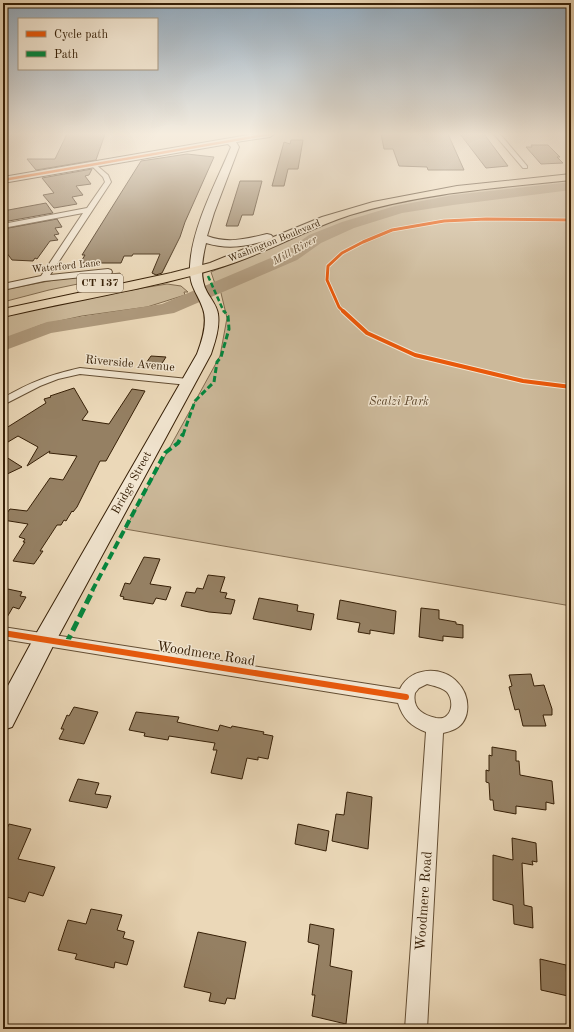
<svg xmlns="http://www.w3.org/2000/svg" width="574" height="1032" viewBox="0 0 574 1032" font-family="'Old Standard TT',serif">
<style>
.green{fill:#ccb99a;stroke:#826c50}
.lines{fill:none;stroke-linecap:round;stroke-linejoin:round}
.river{fill:#ae997c;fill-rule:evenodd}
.building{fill:#958063;stroke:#372007}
.street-casing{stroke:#644e33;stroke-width:2}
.secondary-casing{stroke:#372007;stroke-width:2}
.primary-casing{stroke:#372007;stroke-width:2}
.street{fill:#f2e6d1;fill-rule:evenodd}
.secondary{fill:#f2e6d1;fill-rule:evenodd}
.primary{fill:#ebd8b8;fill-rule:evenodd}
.quiet-far3{stroke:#00873e;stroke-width:2.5;stroke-dasharray:5 2.5;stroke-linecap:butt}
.quiet-far2{stroke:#00873e;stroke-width:3;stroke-dasharray:6 3;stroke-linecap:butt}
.quiet-far1{stroke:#00873e;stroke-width:4;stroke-dasharray:8 4;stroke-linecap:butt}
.quiet{stroke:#00873e;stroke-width:5;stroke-dasharray:10 5;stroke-linecap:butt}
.cycleway-far3-casing{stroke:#f2e6d1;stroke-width:3.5}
.cycleway-far2-casing{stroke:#f2e6d1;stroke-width:4.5}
.cycleway-far1-casing{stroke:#f2e6d1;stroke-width:6}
.cycleway-casing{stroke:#f2e6d1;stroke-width:8}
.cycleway-far3{stroke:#e8590c;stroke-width:2.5}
.cycleway-far2{stroke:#e8590c;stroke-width:3}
.cycleway-far1{stroke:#e8590c;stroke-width:4}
.cycleway{stroke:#e8590c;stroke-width:6}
.labels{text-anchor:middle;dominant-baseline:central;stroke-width:3;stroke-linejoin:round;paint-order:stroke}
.far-street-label{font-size:10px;fill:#372007;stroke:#f2e6d1}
.far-water-label{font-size:11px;font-style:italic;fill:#614a30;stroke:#f2e6d1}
.shield{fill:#f2e6d1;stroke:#6f5b44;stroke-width:1}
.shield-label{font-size:11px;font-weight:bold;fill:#372007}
.street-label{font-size:12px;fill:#372007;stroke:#f2e6d1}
.park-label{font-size:12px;font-style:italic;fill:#5c462c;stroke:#f2e6d1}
.near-street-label{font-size:14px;fill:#372007;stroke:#f2e6d1}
</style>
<rect width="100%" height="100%" fill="#ebd8b8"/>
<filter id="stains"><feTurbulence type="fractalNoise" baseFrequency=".005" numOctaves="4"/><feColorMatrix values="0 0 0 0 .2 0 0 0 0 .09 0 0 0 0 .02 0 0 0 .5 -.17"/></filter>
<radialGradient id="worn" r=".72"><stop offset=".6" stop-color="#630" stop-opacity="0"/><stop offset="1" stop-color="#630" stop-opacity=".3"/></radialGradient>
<!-- green -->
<g class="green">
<path d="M571 178V606L125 529 220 356 227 318 221 293 215 284 211 272 343 216 409 198Z"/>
<path d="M120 273 121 275 49 290 3 302V290L54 280Z"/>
<path d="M167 284 181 286 188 292H184L185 295 147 307 82 316 41 325 3 340V316L63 301Z"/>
</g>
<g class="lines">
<!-- river -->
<path class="river" d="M571 182V190L453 205 402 213 354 228 321 243 297 260 174 313 51 333 3 351V338L47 322 162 304 285 252 309 235 342 222 395 206 453 195Z"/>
</g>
<!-- building -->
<g class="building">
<path d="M67 134H105L96 160 36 170 27 159H55Z"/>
<path d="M381 134H448L464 170H428L427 167 399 166 393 149H384Z"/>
<path d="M460 134H484L508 166 486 168Z"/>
<path d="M291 140H303L298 169H288L284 186H272L284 142 290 144Z"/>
<path d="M531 145H548L560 157H557L563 163 541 164 526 147H532Z"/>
<path d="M187 154 214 157 185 222 180 237 162 273 156 275 152 273 160 254H133L132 256H124L121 263H80L85 255H82L141 161Z"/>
<path d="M92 169 89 175 85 176 91 184 76 186 83 195 72 197 77 204 54 208 43 195 54 193 42 178Z"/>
<path d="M240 181H262L253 215H242L238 226H226Z"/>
<path d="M46 203 53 213 3 222V211Z"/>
<path d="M57 219 62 227 55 228 59 234 54 235 58 240 50 241 37 259 35 258 33 261 12 260 3 248V229Z"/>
<path d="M151 356 166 357 159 368 144 366Z"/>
<path d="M74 388 88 412 82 420 109 424 132 389 145 391 106 461H100L77 507 73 512 72 511 66 521 64 520 61 525H57L40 551H43L34 564 13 561 25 542H23L25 539 19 537 28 524 3 520V518L10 509 27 511 50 478 63 480 77 456 49 453 50 451 27 466 38 447 18 436 3 445V430L46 403 44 399 51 397 50 396Z"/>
<path d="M3 455 22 467 3 476Z"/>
<path d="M144 557 160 559 150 584 171 587 166 600 156 598 153 604 123 599 124 597 120 596 125 583 130 584Z"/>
<path d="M208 575 225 577 220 592 227 593 225 598 235 600 231 614 209 612 181 606 186 592 195 593 197 588 203 589Z"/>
<path d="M3 588 22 592 20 596 26 597 19 609 13 607 3 624Z"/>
<path d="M259 598 298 605 297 611 314 614 311 630 253 619Z"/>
<path d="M340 600 396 611 394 634 370 630V634L358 632 360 623 337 619Z"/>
<path d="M421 608 439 610V619L456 622V624L463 625V638L443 636V641L419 637Z"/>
<path d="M531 674 534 686 544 685 552 709V715H543L546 726H523L519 709 515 710 509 687 512 686 509 675Z"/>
<path d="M74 707 98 712 84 744 59 739 64 729H61L67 715 69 716Z"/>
<path d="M136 712 179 717 177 722 218 731 220 725 231 728 232 726 264 732 263 734 273 736 268 759 258 757V760L247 758 242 779 211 773 217 750H213L215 743 169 736 168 740 144 736 145 733 129 730Z"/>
<path d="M492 747 516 751V761H519L520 775 552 781 554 804 546 802V810L516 806V814L494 810 493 800H490L489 783 486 782V770L489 771V755L492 756Z"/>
<path d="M78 779 99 783 95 794 111 796 107 808 69 801Z"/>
<path d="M347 792 372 797 368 849 332 841 336 814 344 815Z"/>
<path d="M9 824 31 829 18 859 55 867 43 896 29 892 25 902 3 896V837Z"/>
<path d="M298 824 329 831 326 851 295 844Z"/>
<path d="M512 838 536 843 537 862 532 861 533 865 522 863 524 905 532 907 533 928 514 924 513 905 493 900V855L513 860Z"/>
<path d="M91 909 122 915 117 930 125 932 123 938 134 941 127 965 115 962 114 968 75 959 77 954 58 950 68 920 86 924Z"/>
<path d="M310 924 334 929 330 966 352 971 346 1024 312 1016 315 995H312L319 945 308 942Z"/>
<path d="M198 932 246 942 235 999 227 998 225 1004 209 1001 211 993 184 987Z"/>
<path d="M540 959 566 965 568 996 541 990Z"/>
</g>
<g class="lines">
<!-- street casing -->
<g class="street-casing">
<g id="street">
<path d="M494 134H500L527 166V168H523Z"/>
<path d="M94 163 108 175 111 182 50 275 108 269 111 270 112 272 111 274 44 281 3 290V284L41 276 83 213 3 228V224L87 208 105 182 103 177 91 165Z"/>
<path d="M80 368 188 379 193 382 188 385 80 374 58 379 40 386 3 405V398C31 382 49 375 80 368Z"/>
<path d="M3 627 400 689C410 667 443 665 458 683 470 695 472 720 455 729 451 731 447 732 443 733L427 1029H405L426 732C411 726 403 719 398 703L3 639ZM427 684C434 686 441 687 447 692 453 699 453 712 445 717 442 719 439 718 436 718 422 715 412 708 415 693L419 688Z"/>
</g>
</g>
<!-- secondary casing -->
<g class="secondary-casing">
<path id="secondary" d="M254 134H274L270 137 236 142 239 147 214 213 207 236C228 244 246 239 267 234L271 235 273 237 271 239C248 246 229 250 206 243 202 259 199 278 207 292 211 299 217 306 218 314 220 327 215 342 211 354L52 648 12 727 3 730V695L36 634 197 354C202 341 208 323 203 309 197 291 189 288 190 266 192 227 216 183 231 147L228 144 3 183V177Z"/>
</g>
<!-- primary casing -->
<g class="primary-casing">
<path id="primary" d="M571 174V180C497 188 422 193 350 215 304 230 262 256 215 269 146 290 73 300 3 317V309L171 273 210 263 322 217 373 202 457 186Z"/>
</g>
<!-- street -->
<use href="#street" class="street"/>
<!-- secondary -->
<use href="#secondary" class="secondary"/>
<!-- primary -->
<use href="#primary" class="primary"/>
<!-- quiet-far3 -->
<path class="quiet-far3" d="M208 276 224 312"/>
<!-- quiet-far2 -->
<path class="quiet-far2" d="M183 435 195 401 214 382 217 362 221 357 229 329 228 316 224 311"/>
<!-- quiet-far1 -->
<path class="quiet-far1" d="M92 591 165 453 178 443 183 434"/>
<!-- quiet -->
<path class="quiet" d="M66 644 93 590"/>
<!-- cycleway-far3 casing -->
<g class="cycleway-far3-casing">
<path id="cycleway-far3" d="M3 180 270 134"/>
</g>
<!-- cycleway-far2 casing -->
<g class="cycleway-far2-casing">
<path id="cycleway-far2" d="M344 312 339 307 327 280 328 266 342 253 363 242 392 230 444 221 486 219 571 220"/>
</g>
<!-- cycleway-far1 casing -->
<g class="cycleway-far1-casing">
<path id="cycleway-far1" d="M343 311 367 333 415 355 523 381 571 387"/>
</g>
<!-- cycleway casing -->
<g class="cycleway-casing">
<path id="cycleway" d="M3 633 406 697"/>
</g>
<!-- cycleway-far3 -->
<use href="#cycleway-far3" class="cycleway-far3"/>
<!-- cycleway-far2 -->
<use href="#cycleway-far2" class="cycleway-far2"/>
<!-- cycleway-far1 -->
<use href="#cycleway-far1" class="cycleway-far1"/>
<!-- cycleway -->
<use href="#cycleway" class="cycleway"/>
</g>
<!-- sky -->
<linearGradient id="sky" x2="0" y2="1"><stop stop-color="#91a9bd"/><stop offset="0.48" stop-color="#f6eddf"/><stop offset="1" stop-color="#f6eddf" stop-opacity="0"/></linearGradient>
<rect width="574" height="279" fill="url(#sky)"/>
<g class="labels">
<!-- far-street labels -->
<g class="far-street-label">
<text transform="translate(274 241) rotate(-22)">Washington Boulevard</text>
<text transform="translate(66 266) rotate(-6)">Waterford Lane</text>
</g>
<!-- far-water labels -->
<g class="far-water-label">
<text transform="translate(295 251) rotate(-29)">Mill River</text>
</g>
<!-- shield labels -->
<rect class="shield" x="77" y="274" width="46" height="18" rx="3"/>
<g class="shield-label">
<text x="100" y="283">CT 137</text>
</g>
<!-- street labels -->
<g class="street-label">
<text transform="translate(130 364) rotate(5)">Riverside Avenue</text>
<text transform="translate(132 483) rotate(-61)">Bridge Street</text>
</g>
<!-- park labels -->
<g class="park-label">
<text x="399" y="402">Scalzi Park</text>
</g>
<!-- near-street labels -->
<g class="near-street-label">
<text transform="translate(206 654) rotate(9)">Woodmere Road</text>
<text transform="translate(424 901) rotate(-86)">Woodmere Road</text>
</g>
</g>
<!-- margin -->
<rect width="574" height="1032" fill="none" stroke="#ebd8b8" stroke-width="16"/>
<rect x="4" y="4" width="566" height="1024" fill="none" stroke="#372007" stroke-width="2"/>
<rect x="8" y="8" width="558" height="1016" fill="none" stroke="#372007"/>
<!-- legend -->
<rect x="18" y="18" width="140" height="52" fill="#f2e6d1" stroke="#a79780"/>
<rect x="26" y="31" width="20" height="6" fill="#e8590c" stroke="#a79780"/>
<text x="54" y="38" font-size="12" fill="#372007">Cycle path</text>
<rect x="26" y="51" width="20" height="6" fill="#00873e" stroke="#a79780"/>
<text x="54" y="58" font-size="12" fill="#372007">Path</text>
<rect width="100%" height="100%" filter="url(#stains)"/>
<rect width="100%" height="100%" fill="url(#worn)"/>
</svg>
